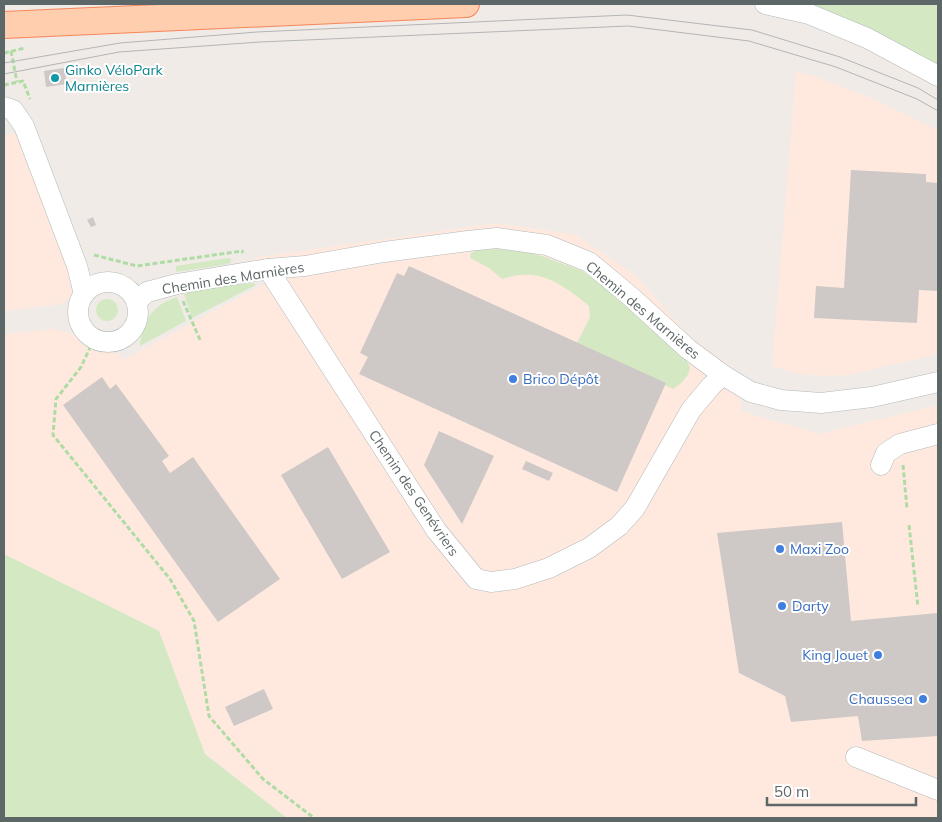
<svg xmlns="http://www.w3.org/2000/svg" width="942" height="822" viewBox="0 0 942 822" font-family="Mulish,sans-serif">
<style>
.commercial{fill:#ffe9de}
.green{fill:#d4e9c3}
.building{fill:#cec8c6}
.lines{fill:none;stroke-linecap:round;stroke-linejoin:round}
.minor-casing{stroke:#b2b9ba;stroke-width:21}
.major-casing{stroke:#f98559;stroke-width:28}
.path{stroke:#afdca5;stroke-width:3;stroke-dasharray:5 2.5;stroke-linecap:butt}
.minor{stroke:#fff;stroke-width:20}
.major{stroke:#ffceae;stroke-width:26}
.tram{stroke:#b4b5b6;stroke-width:1}
.culture-dot{fill:#0f9aa8;stroke:#fff;stroke-width:2}
.shop-dot{fill:#3f7fe0;stroke:#fff;stroke-width:2}
.labels{text-anchor:middle;dominant-baseline:central;stroke-width:4;stroke-linejoin:round;paint-order:stroke}
.culture-label{font-size:14px;fill:#0d838f;stroke:#fff;text-anchor:start}
.street-label{font-size:14px;fill:#5e6768;stroke:#fff}
.shop-label{font-size:14px;fill:#366cbe;stroke:#fff;text-anchor:start}
</style>
<rect width="100%" height="100%" fill="#f1ebe7"/>
<!-- commercial -->
<g class="commercial">
<path d="M796 72 814 76 875 100 938 130V354L848 375 830 376 812 375 794 373 772 366Z"/>
<path d="M20 133 63 244 74 292 70 298 61 304 4 311V135Z"/>
<path d="M496 223 576 235 636 276 688 335 741 374V411L819 434 938 405V818H287L205 754 159 631 4 554V334L52 329 73 334 92 348 119 354 123 360 268 282 252 258Z"/>
</g>
<!-- green -->
<g class="green">
<path d="M804 4H938V67Z"/>
<path d="M497 249 524 251 545 257 582 271 612 292 686 360 690 367C689 377 682 383 673 389L577 343 590 317 589 306C572 292 552 276 530 275 520 274 511 276 502 279L489 268 470 258 471 253 477 250Z"/>
<path d="M228 258 231 259V261L229 264 176 272V266Z"/>
<path d="M254 283 256 285 192 318 184 294C206 287 231 285 254 283Z"/>
<path d="M177 297 186 321 140 346C140 322 154 304 177 297Z"/>
<circle cx="107" cy="310" r="11"/>
<path d="M4 554 159 631 205 754 287 818H4Z"/>
</g>
<!-- building -->
<g class="building">
<path d="M64 68 67 84 46 87 44 71Z"/>
<path d="M851 170 926 174V182L938 183V291L919 290 917 323 814 318 816 286 844 288Z"/>
<path d="M93 217 96 225 91 227 87 220Z"/>
<path d="M409 266 666 383 617 492 359 374 368 357 360 353 397 273 404 276Z"/>
<path d="M102 377 110 389 116 384 169 456 162 461 170 473 193 457 280 579 218 622 63 405Z"/>
<path d="M439 431 494 456 462 524 424 465Z"/>
<path d="M328 447 390 552 342 579 281 475Z"/>
<path d="M526 461 553 473 549 481 522 469Z"/>
<path d="M842 522 851 621 938 613V736L862 741 858 716 791 722 785 696 739 673 717 533Z"/>
<path d="M264 689 273 709 234 726 225 707Z"/>
</g>
<g class="lines">
<!-- minor casing -->
<g class="minor-casing">
<g id="minor">
<path d="M765 4 809 14 867 38 938 76"/>
<path d="M4 107 13 110 24 126 77 266 84 294"/>
<path d="M268 269 436 530 476 579 491 582 515 579 549 568 589 548 619 526 635 508 691 410 711 386 723 375"/>
<circle cx="108" cy="312" r="30"/>
<path d="M136 302 147 292 177 284 268 269 305 266 384 252 468 241 497 238 547 245 589 262 630 296 688 349 723 375 751 392 781 400 821 403 872 397 938 382"/>
<path d="M881 465 886 453 900 444 938 434"/>
<path d="M856 757 938 790"/>
</g>
</g>
<!-- major casing -->
<g class="major-casing">
<path id="major" d="M4 25 466 4"/>
</g>
<!-- path -->
<g class="path">
<path d="M11 51 17 82"/>
<path d="M4 53 25 48"/>
<path d="M4 85 23 81 30 99"/>
<path d="M94 255 137 266 242 251 243 253"/>
<path d="M183 301 201 342"/>
<path d="M94 339 81 367 56 399 53 435 170 579 194 621 209 716 263 779 314 818"/>
<path d="M903 465 907 509"/>
<path d="M909 525 918 607"/>
</g>
<!-- minor -->
<use href="#minor" class="minor"/>
<!-- major -->
<use href="#major" class="major"/>
<!-- tram -->
<g class="tram">
<path d="M4 63 120 43 257 32 627 15 752 30 840 57 918 88 938 100"/>
<path d="M4 74 119 52 260 42 628 26 749 41 836 67 917 99 938 111"/>
</g>
</g>
<!-- markers -->
<circle class="culture-dot" cx="55" cy="78" r="5"/>
<g class="shop-dot">
<circle cx="513" cy="379" r="5"/>
<circle cx="780" cy="549" r="5"/>
<circle cx="782" cy="606" r="5"/>
<circle cx="878" cy="655" r="5"/>
<circle cx="923" cy="699" r="5"/>
</g>
<g class="labels">
<!-- culture labels -->
<g class="culture-label">
<text x="65" y="70">Ginko VéloPark<tspan x="65" dy="16">Marnières</tspan></text>
</g>
<!-- street labels -->
<g class="street-label">
<text transform="translate(233 278) rotate(-9)">Chemin des Marnières</text>
<text transform="translate(643 310) rotate(40)">Chemin des Marnières</text>
<text transform="translate(414 493) rotate(56)">Chemin des Genévriers</text>
</g>
<!-- shop labels -->
<g class="shop-label">
<text x="523" y="379">Brico Dépôt</text>
<text x="790" y="549">Maxi Zoo</text>
<text x="792" y="606">Darty</text>
<text x="868" y="655" text-anchor="end">King Jouet</text>
<text x="913" y="699" text-anchor="end">Chaussea</text>
</g>
</g>
<!-- border -->
<rect width="942" height="822" fill="none" stroke="#5e6768" stroke-width="10"/>
<!-- scale -->
<path d="M767 797v8h149v-8" fill="none" stroke="#5e6768" stroke-width="2.5"/>
<text x="774" y="797" font-size="15" fill="#5e6768" stroke="#ffffff" stroke-width="4" paint-order="stroke">50 m</text>
</svg>
